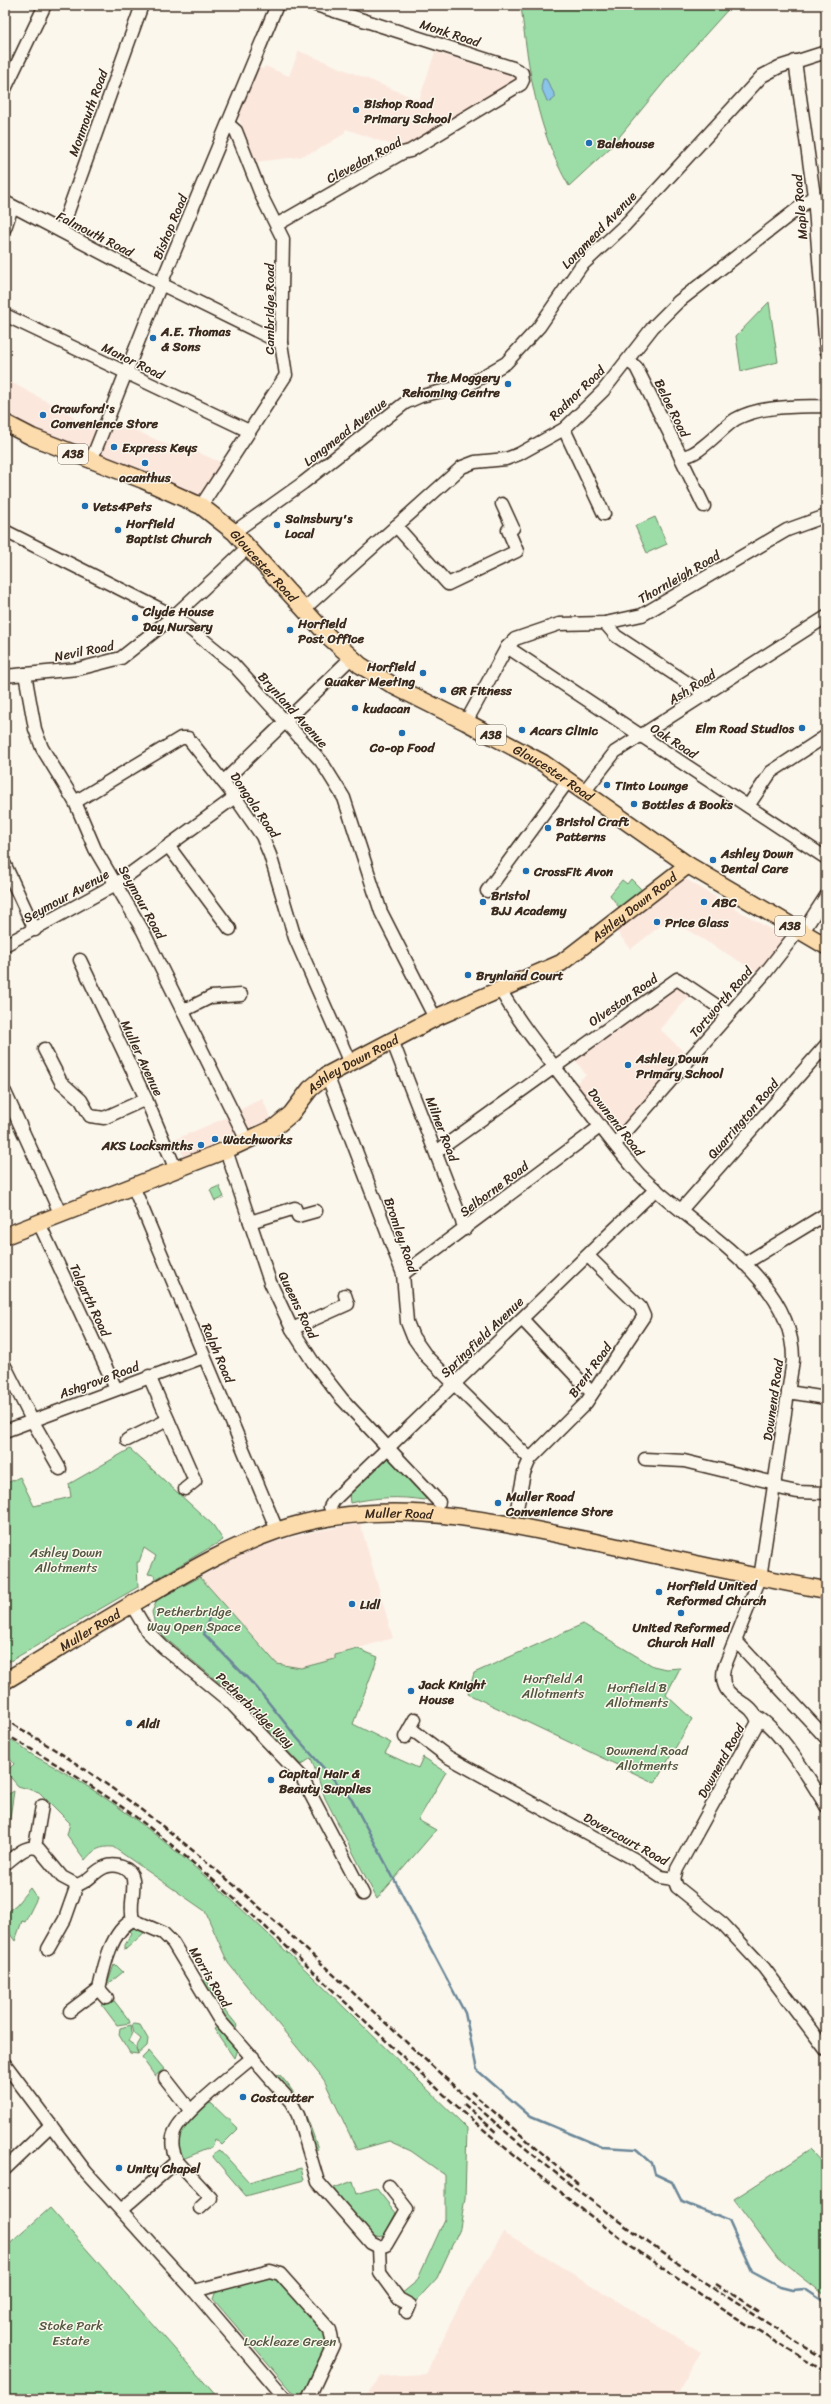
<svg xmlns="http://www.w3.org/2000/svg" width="831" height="2404" viewBox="0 0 831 2404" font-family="Sriracha,sans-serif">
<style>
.built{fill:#fce7dd}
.green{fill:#9cdda7;stroke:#6c8462}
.water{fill:#89c4e9;stroke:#6a8698}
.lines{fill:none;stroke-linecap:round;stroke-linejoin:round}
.stream{stroke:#6a8698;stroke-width:2.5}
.minor-casing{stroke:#3b2a1e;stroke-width:15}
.major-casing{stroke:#3b2a1e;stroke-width:19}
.minor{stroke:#fbf7ec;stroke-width:12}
.major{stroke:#fcdcac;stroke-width:16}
.rail{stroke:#3b2a1e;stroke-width:2.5;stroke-dasharray:6 3;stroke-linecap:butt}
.poi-dot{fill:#1f6fb2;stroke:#fbf7ec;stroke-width:1.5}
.labels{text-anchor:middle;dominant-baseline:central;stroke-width:3;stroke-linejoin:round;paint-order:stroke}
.shield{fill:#fbf7ec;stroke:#75685c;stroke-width:1}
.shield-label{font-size:12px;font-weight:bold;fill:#3b2a1e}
.street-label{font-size:13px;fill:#3b2a1e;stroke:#fbf7ec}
.poi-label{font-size:13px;font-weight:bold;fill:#3b2a1e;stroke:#fbf7ec;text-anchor:start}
.park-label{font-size:13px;fill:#535740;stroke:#fbf7ec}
</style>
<rect width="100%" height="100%" fill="#fbf7ec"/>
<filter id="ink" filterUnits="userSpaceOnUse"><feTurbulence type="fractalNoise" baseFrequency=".025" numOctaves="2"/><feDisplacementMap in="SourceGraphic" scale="8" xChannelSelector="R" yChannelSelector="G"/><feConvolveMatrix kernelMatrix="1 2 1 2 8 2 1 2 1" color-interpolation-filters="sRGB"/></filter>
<g filter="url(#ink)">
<!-- built -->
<g class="built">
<path d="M299 51 419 100 435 52 520 78 410 148 402 144 397 147 346 129 344 134 316 151 299 157 255 162 238 116 258 67 263 69 265 66 289 76Z"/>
<path d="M5 379 72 415 76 423 107 434 116 422 175 448 185 447 225 464 200 500 5 418Z"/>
<path d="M684 878 785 938 759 973 669 919 631 949 616 931Z"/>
<path d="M677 986 690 995 660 1029 686 1054 616 1135 576 1083 586 1075 576 1061Z"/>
<path d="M262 1098 273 1123 185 1160 176 1139 225 1118Z"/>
<path d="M360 1523 393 1638 335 1655V1659L301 1668 277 1664 200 1577 238 1556 271 1543 308 1533Z"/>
<path d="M504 2232 701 2352 674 2399H363L381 2376 426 2374 459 2305Z"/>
</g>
<!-- green -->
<g class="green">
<path d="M521 5H732L678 65 611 147 569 186C537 131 528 68 521 5Z"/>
<path d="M769 302 778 362 741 371 736 336Z"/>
<path d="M655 517 667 544 647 553 635 526Z"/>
<path d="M631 879 644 892 621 910 610 895 622 880 627 884Z"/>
<path d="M219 1186 224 1197 215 1201 210 1190Z"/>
<path d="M130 1449 213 1525 223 1540 156 1579 154 1575 148 1574 156 1556 144 1548 139 1562H137L138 1587 5 1664V1484L20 1477 34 1506 71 1497 69 1484Z"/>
<path d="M388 1458 428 1496 425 1500C398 1496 376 1497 350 1503L349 1494Z"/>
<path d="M200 1577 277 1664 301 1668 335 1659V1655L358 1649 378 1657 353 1724 391 1743 385 1753 418 1768 423 1757 446 1772 418 1820 436 1830 377 1899 325 1798 311 1758 301 1765 239 1699 165 1638 155 1625 152 1612 157 1600Z"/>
<path d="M583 1624 653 1666 666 1669 680 1668 666 1695 692 1719 655 1783 468 1694 474 1673Z"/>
<path d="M5 1737C17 1742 26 1752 38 1758 125 1803 195 1865 266 1932 334 1996 400 2063 467 2128L465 2198 460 2228 437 2278 415 2302 400 2295 417 2281 445 2219V2175L411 2151 389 2141 357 2150 324 2080 228 1963 205 1911 113 1847C100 1846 93 1850 85 1860L67 1835 70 1823 39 1792 18 1786 6 1772 14 1764 5 1752Z"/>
<path d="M14 1791 9 1824 5 1827V1796Z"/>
<path d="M30 1888 37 1898 25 1922 22 1921 15 1941 5 1927V1913L16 1905Z"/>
<path d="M135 1926 146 1931 125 1950V1945L132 1933 128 1929Z"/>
<path d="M115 1964 123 1972 107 1985 114 1965Z"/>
<path d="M206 1979 224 2009 237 2025 235 2030 220 2012 203 1983Z"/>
<path d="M112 1998 129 2020 130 2023 117 2025 102 2005Z"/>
<path d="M135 2024 140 2025 148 2039 147 2046 138 2054 137 2046 141 2039 134 2033 132 2025Z"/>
<path d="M131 2025 132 2033 128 2041 135 2046 138 2054 130 2053 119 2035 120 2028Z"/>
<path d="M218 2027 238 2046 234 2058 214 2029Z"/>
<path d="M149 2051 164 2069 155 2076 142 2058Z"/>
<path d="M275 2074 280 2075C300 2097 309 2121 318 2149L314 2150 293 2095Z"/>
<path d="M207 2102 212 2104 238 2129 222 2145 215 2139 212 2147 180 2160C172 2130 186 2121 207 2102Z"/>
<path d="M220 2150 249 2182 301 2168 304 2180 246 2196 213 2157 214 2153Z"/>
<path d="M810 2150 826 2167V2296L778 2258 734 2199Z"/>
<path d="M353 2181 357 2194 376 2188 396 2213 384 2236 373 2237 338 2200 334 2188Z"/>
<path d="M50 2208 219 2399H5V2248Z"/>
<path d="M273 2276 325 2334 327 2344 304 2394 299 2397H297L213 2299 216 2291Z"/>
</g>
<!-- water -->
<path class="water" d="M543 79H546L556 97 550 102 547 101 541 87Z"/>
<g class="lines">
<!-- stream -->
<path class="stream" d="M209 1618 204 1634 257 1688 297 1738 352 1800 465 2013 477 2070 531 2117 602 2147 636 2149 652 2163 655 2174 672 2182 682 2202 729 2221 752 2272 780 2287 792 2290 805 2289 826 2303"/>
<!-- minor casing -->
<g class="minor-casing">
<g id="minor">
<path d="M795 61 814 196 826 350"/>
<path d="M5 89 45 5"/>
<path d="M5 202 161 284 281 343"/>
<path d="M278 224 402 153 410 151 521 84 523 80 522 73 513 68 316 5"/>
<path d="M5 228 12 207"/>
<path d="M61 231 142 5"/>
<path d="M5 315 249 431"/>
<path d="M628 361 636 367 681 456C697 459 722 427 736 419 762 405 797 407 826 406"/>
<path d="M564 429 604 514"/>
<path d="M678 452 704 506"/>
<path d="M91 461 161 284 277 5"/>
<path d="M201 506 286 375 281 343 283 239 262 197 236 131 228 124"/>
<path d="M396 526 448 584 517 551 508 530 513 528 502 504"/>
<path d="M5 531 174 616 232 663 321 761 344 798 381 912 435 1018"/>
<path d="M234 532 303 483 405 403 421 396 468 385 506 363 539 327 581 266 625 225 762 76 779 67 826 52"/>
<path d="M304 609 462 467 475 462 506 459 519 454 564 429 603 391 653 327 678 302 814 196"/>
<path d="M605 623 616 636 706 695"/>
<path d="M507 647 826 858"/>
<path d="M25 674 35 729 42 748 75 802 95 849 143 931 247 1141"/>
<path d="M5 676 78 669 121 658 174 616 247 548"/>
<path d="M466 722 507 647 515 639 559 624 605 623 642 615 787 530 826 516"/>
<path d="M223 782 351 658"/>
<path d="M584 792 615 752 826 617"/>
<path d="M75 802 181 738H188L235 797 262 836 270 855 295 938 350 1063"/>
<path d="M748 806 771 772 826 736"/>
<path d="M169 847 230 929"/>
<path d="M5 865 35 930"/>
<path d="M487 891 568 781"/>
<path d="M802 933 826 896"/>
<path d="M5 945 116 884 235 797"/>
<path d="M80 960 146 1099 176 1170"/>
<path d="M501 991C521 1026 546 1055 570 1087 593 1116 615 1148 640 1175 692 1228 794 1276 793 1360L760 1578 724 1668C717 1702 751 1697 758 1722L677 1869 674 1879"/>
<path d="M183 1011 211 997 241 995"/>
<path d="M392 1040 465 1229"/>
<path d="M44 1049 61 1082 81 1100 90 1116 104 1118 146 1099"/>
<path d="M327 1075 403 1274 407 1322 413 1337 427 1357 530 1459"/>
<path d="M5 1092 61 1215"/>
<path d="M615 1144 766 972 798 931"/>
<path d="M226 1150 270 1282 292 1329 313 1362 342 1399 439 1502"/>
<path d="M436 1152 677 979 729 1014"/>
<path d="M133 1186 277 1530"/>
<path d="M681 1210 826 1045"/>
<path d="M250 1222 295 1208 298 1216 316 1211"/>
<path d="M39 1223 116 1389"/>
<path d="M744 1264 826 1214"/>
<path d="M403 1274 601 1126"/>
<path d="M522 1319 592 1393"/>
<path d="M292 1329 348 1304 345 1295"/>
<path d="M5 1366 32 1420 60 1469"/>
<path d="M149 1376 195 1481 185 1489"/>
<path d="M788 1392 826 1398"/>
<path d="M5 1431 204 1357"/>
<path d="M127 1440 168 1420"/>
<path d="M645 1459 684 1461 775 1483"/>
<path d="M774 1487 797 1492 826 1493"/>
<path d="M330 1507 334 1500 656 1189"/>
<path d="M517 1508 524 1473 530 1459 586 1403 644 1316 640 1307 588 1256"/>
<path d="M131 1604 147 1631 163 1647 230 1702 301 1776 363 1894"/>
<path d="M736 1641 826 1738"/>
<path d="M756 1716C782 1731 810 1780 826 1806"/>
<path d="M410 1728 448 1757 634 1859 661 1877 674 1879"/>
<path d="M405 1737 415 1719"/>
<path d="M35 1847 42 1806"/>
<path d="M5 1864C15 1857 26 1843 39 1849L62 1877 77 1885C90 1881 94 1871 105 1867 115 1863 131 1867 133 1879 135 1893 129 1905 133 1920"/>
<path d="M674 1879 677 1887 723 1924 764 1968 826 2050"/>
<path d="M48 1949 65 1919 77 1885"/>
<path d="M107 1998 99 1989C104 1966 111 1931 133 1920L163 1933 173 1943 220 2021 291 2102 298 2115 318 2182 371 2243 379 2247 386 2245 407 2209 389 2186"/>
<path d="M70 2011 99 1989"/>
<path d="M5 2064 86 2172 194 2291 286 2399"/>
<path d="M165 2078 190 2110"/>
<path d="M177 2161 211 2198 200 2208"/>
<path d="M5 2169 51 2125"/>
<path d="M121 2210 177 2161C174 2153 171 2146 173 2137 175 2117 236 2072 253 2057"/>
<path d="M379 2247 380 2273 399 2299 410 2305 407 2312"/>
<path d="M194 2291 270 2271 280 2274 330 2330 333 2345 308 2399"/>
</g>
</g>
<!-- major casing -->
<g class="major-casing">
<g id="major">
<path id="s1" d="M5 423 32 437 143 480 201 506 234 532 329 637 360 665 394 686 466 722 543 763 688 865 826 946"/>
<path id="s2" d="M5 1236 226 1150 274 1128 291 1114 310 1089 327 1075 435 1018 561 963 688 865"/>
<path id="s3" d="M5 1681C55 1651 104 1620 155 1591 194 1568 233 1546 276 1531 384 1494 487 1520 595 1542 672 1559 749 1576 826 1590"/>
</g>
</g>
<!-- minor -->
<use href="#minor" class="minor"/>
<!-- major -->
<use href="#major" class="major"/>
<!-- rail -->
<g class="rail">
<path d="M5 1720C195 1826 343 1991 506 2132 607 2218 713 2290 826 2360"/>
<path d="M5 1734C57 1764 107 1794 154 1831 268 1921 367 2028 476 2123 585 2217 702 2301 826 2372"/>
<path d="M471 2092 578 2184"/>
<path d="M464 2104 497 2133"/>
<path d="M716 2284 760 2312"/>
</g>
</g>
</g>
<!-- markers -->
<g class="poi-dot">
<circle cx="356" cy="110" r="4"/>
<circle cx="589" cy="143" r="4"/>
<circle cx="153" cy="338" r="4"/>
<circle cx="508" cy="384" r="4"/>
<circle cx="43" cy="415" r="4"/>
<circle cx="114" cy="447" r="4"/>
<circle cx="145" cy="463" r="4"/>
<circle cx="85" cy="506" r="4"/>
<circle cx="277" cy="525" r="4"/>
<circle cx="118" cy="530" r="4"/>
<circle cx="135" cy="618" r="4"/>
<circle cx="290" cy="630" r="4"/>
<circle cx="423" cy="673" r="4"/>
<circle cx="443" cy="690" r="4"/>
<circle cx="355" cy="708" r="4"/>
<circle cx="802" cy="728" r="4"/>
<circle cx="522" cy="730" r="4"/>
<circle cx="402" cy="733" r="4"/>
<circle cx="607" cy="785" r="4"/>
<circle cx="634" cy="804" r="4"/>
<circle cx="548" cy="828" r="4"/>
<circle cx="713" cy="860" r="4"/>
<circle cx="526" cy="871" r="4"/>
<circle cx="483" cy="902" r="4"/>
<circle cx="704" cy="902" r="4"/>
<circle cx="657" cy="922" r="4"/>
<circle cx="468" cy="975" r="4"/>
<circle cx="628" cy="1065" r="4"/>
<circle cx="215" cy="1139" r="4"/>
<circle cx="201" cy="1145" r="4"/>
<circle cx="498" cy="1503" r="4"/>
<circle cx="659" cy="1592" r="4"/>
<circle cx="352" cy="1604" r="4"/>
<circle cx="681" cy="1613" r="4"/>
<circle cx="411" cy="1691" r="4"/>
<circle cx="129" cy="1723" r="4"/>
<circle cx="271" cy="1780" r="4"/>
<circle cx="243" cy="2097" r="4"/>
<circle cx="119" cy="2168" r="4"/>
</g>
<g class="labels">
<!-- shield labels -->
<g class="shield">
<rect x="58" y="444" width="30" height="20" rx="3"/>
<rect x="476" y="725" width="30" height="20" rx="3"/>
<rect x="775" y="916" width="30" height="20" rx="3"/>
</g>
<g class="shield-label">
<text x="73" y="454">A38</text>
<text x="491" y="735">A38</text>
<text x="790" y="926">A38</text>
</g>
<!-- street labels -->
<g class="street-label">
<text transform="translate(450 33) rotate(18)">Monk Road</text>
<text transform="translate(88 113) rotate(-70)">Monmouth Road</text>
<text transform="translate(364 160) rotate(-28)">Clevedon Road</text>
<text transform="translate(800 207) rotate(-95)">Maple Road</text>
<text transform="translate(170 227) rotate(-67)">Bishop Road</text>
<text transform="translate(599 230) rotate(-46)">Longmead Avenue</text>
<text transform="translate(95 234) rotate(27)">Falmouth Road</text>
<text transform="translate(269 309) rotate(-90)">Cambridge Road</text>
<text transform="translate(133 361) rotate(26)">Manor Road</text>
<text transform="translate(577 393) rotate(-44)">Radnor Road</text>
<text transform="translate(672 408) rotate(64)">Beloe Road</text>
<text transform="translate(345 432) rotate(-38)">Longmead Avenue</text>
<text stroke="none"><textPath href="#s1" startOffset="300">Gloucester Road</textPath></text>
<text transform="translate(679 577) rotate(-30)">Thornleigh Road</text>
<text transform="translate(84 651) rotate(-11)">Nevil Road</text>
<text transform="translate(692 687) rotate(-32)">Ash Road</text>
<text transform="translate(293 710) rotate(48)">Brynland Avenue</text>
<text transform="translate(674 741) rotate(33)">Oak Road</text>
<text stroke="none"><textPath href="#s1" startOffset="660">Gloucester Road</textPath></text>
<text transform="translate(255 805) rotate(56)">Dongola Road</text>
<text transform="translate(66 896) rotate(-29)">Seymour Avenue</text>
<text transform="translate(142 902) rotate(61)">Seymour Road</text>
<text stroke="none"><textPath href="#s2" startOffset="717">Ashley Down Road</textPath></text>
<text transform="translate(623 1000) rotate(-35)">Olveston Road</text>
<text transform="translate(721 1002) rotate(-49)">Tortworth Road</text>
<text transform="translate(142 1058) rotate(65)">Muller Avenue</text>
<text stroke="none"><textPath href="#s2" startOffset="393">Ashley Down Road</textPath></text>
<text transform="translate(743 1119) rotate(-49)">Quarrington Road</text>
<text transform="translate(616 1122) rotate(52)">Downend Road</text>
<text transform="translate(442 1129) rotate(69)">Milner Road</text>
<text transform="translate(494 1189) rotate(-37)">Selborne Road</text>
<text transform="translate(401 1235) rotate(71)">Bromley Road</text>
<text transform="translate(90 1300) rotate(65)">Talgarth Road</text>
<text transform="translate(298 1305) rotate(64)">Queens Road</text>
<text transform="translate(482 1337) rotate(-44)">Springfield Avenue</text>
<text transform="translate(218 1353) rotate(67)">Ralph Road</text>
<text transform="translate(590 1370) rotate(-54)">Brent Road</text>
<text transform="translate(99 1380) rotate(-20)">Ashgrove Road</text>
<text transform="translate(773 1400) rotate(-82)">Downend Road</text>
<text stroke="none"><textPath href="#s3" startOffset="435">Muller Road</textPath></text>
<text stroke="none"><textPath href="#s3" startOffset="99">Muller Road</textPath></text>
<text transform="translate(255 1710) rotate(44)">Petherbridge Way</text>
<text transform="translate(721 1761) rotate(-61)">Downend Road</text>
<text transform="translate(626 1839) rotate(29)">Dovercourt Road</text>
<text transform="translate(210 1977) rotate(59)">Morris Road</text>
</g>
<!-- poi labels -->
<g class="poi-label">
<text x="364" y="103">Bishop Road<tspan x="364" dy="15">Primary School</tspan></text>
<text x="597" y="143">Balehouse</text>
<text x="161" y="331">A.E. Thomas<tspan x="161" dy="15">&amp; Sons</tspan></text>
<text x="500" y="377" text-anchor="end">The Moggery<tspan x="500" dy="15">Rehoming Centre</tspan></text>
<text x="51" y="408">Crawford's<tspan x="51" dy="15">Convenience Store</tspan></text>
<text x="122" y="447">Express Keys</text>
<text x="145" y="477" text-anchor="middle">acanthus</text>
<text x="93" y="506">Vets4Pets</text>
<text x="285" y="518">Sainsbury's<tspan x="285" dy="15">Local</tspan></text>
<text x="126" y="523">Horfield<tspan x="126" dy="15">Baptist Church</tspan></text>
<text x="143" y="611">Clyde House<tspan x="143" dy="15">Day Nursery</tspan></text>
<text x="298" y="623">Horfield<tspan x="298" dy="15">Post Office</tspan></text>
<text x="415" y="666" text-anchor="end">Horfield<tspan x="415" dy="15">Quaker Meeting</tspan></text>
<text x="451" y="690">GR Fitness</text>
<text x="363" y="708">kudacan</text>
<text x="794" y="728" text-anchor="end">Elm Road Studios</text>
<text x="530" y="730">Acars Clinic</text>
<text x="402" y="747" text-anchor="middle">Co-op Food</text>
<text x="615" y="785">Tinto Lounge</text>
<text x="642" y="804">Bottles &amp; Books</text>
<text x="556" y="821">Bristol Craft<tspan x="556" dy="15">Patterns</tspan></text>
<text x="721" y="853">Ashley Down<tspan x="721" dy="15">Dental Care</tspan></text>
<text x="534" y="871">CrossFit Avon</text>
<text x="491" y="895">Bristol<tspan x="491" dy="15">BJJ Academy</tspan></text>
<text x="712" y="902">ABC</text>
<text x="665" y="922">Price Glass</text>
<text x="476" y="975">Brynland Court</text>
<text x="636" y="1058">Ashley Down<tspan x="636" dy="15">Primary School</tspan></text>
<text x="223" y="1139">Watchworks</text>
<text x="193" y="1145" text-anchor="end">AKS Locksmiths</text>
<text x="506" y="1496">Muller Road<tspan x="506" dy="15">Convenience Store</tspan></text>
<text x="667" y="1585">Horfield United<tspan x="667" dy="15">Reformed Church</tspan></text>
<text x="360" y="1604">Lidl</text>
<text x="681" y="1627" text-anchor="middle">United Reformed<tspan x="681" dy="15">Church Hall</tspan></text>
<text x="419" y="1684">Jack Knight<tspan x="419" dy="15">House</tspan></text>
<text x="137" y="1723">Aldi</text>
<text x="279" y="1773">Capital Hair &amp;<tspan x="279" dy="15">Beauty Supplies</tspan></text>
<text x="251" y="2097">Costcutter</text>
<text x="127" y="2168">Unity Chapel</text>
</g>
<!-- park labels -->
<g class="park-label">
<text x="66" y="1552">Ashley Down<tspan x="66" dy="15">Allotments</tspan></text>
<text x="194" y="1611">Petherbridge<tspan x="194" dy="15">Way Open Space</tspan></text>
<text x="553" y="1678">Horfield A<tspan x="553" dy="15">Allotments</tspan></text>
<text x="637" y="1687">Horfield B<tspan x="637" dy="15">Allotments</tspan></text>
<text x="647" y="1750">Downend Road<tspan x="647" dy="15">Allotments</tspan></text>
<text x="71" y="2325">Stoke Park<tspan x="71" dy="15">Estate</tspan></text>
<text x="290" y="2341">Lockleaze Green</text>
</g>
</g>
<!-- margin -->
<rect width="831" height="2404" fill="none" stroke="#fbf7ec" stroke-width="20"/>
<rect x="10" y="10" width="811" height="2384" fill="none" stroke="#3b2a1e" stroke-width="1.5" filter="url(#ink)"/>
</svg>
